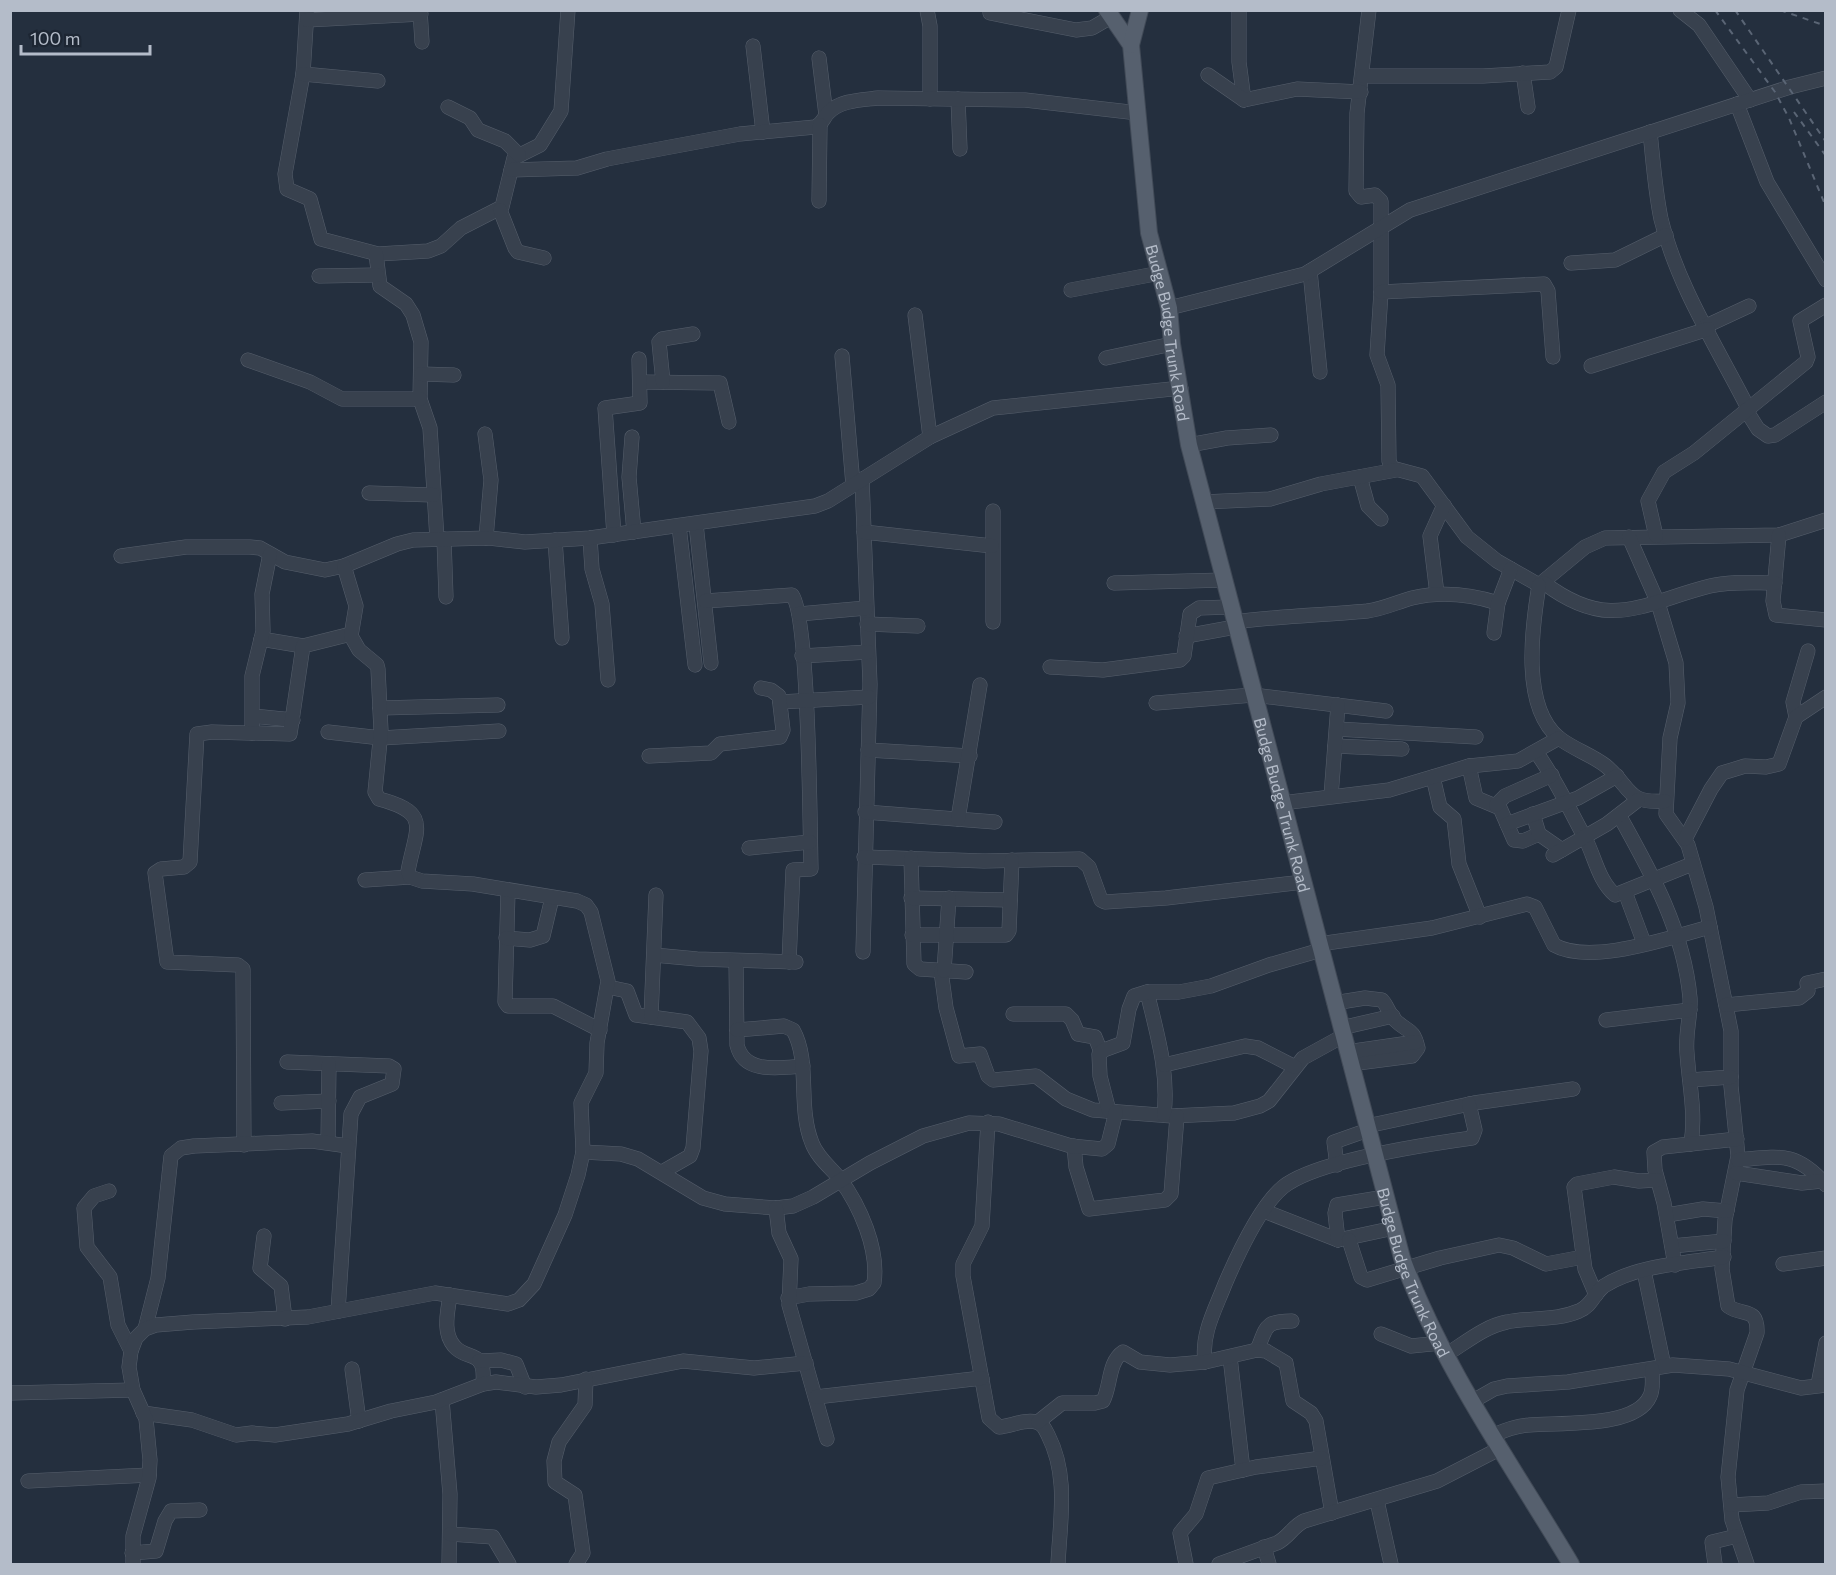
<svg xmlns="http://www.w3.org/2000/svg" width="1836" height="1575" viewBox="0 0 1836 1575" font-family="Commissioner,sans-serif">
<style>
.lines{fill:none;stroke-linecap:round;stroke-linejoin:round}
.minor-casing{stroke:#565f6c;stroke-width:15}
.major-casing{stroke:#414a57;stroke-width:18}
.minor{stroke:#38414e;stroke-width:14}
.major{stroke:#56606e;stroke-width:16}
.rail{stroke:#5a6575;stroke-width:2;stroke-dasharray:6 6;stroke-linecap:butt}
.labels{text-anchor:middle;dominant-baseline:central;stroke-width:4.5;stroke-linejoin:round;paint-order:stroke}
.street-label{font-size:16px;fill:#b4bcc9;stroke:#1d2633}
</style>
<rect width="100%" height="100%" fill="#242f3e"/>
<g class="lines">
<!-- minor casing -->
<g class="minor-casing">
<g id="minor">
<path d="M307 10 303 74 285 174 287 189 310 199 321 239 378 254 428 251 441 246 461 228 502 207 514 158 540 145 561 111 568 10"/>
<path d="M420 10 422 42"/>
<path d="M927 10 930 26V99"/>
<path d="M1239 10V62L1244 100"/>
<path d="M1369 10 1357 113 1356 191 1361 197 1375 195 1381 201V292L1377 355 1388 385 1389 461 1392 468 1422 476 1467 537 1497 561 1539 585 1585 547 1605 538 1779 535 1826 520"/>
<path d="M1680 10 1699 25 1750 100"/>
<path d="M990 13 1076 30 1092 28 1111 17"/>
<path d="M307 20 421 14"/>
<path d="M753 46 763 132"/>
<path d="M819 58 826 115"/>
<path d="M1523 73 1528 107"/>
<path d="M303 74 378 81"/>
<path d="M1208 75 1244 100 1297 89 1361 92"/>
<path d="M1363 76H1483L1550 72 1556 67 1569 10"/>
<path d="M958 99 960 149"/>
<path d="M1737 104 1767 182 1826 280"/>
<path d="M448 107 470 118 478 130 505 141 519 155"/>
<path d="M1650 132C1653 160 1655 190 1661 219 1677 285 1717 347 1748 408"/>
<path d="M511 170 577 168 607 159 665 148 740 134 815 127C823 124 823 118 828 113 840 100 862 100 878 98L1025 100 1138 113"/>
<path d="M819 201 820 125"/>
<path d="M500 210 515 248 518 252 544 258"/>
<path d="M376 254 380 286 406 304 413 315 421 342 420 399 430 428 437 539"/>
<path d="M1571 263 1615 260 1666 235"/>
<path d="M1310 271 1320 372"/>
<path d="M319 276 377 275"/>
<path d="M1071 290 1160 273"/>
<path d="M1381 292 1544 284 1548 291 1553 357"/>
<path d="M1169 308 1305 274 1410 210 1790 87 1826 78"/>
<path d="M915 315 930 437"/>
<path d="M1706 326 1749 306"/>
<path d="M842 356 853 485"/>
<path d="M1106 358 1172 344"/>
<path d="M248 360 310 382 342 399H420"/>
<path d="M1591 366 1708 329"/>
<path d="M421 374 454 375"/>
<path d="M640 382 720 383 729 422"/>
<path d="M663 382 659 342 662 339 693 334"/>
<path d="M1746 410 1758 429 1768 436 1775 435 1826 402"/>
<path d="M485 434 491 480 486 538"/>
<path d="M632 437 629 477 634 532"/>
<path d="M1189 445 1227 438 1271 435"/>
<path d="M1360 477 1368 506 1381 519"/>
<path d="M862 479 870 684 863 952"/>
<path d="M369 493 433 495"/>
<path d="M1203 502 1270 499 1321 484 1396 470"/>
<path d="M993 511V622"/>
<path d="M696 524 711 663"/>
<path d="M679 526 695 665"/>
<path d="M864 532 992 546"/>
<path d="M614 535 605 408 640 403 639 359"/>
<path d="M1779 535 1773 601 1776 615 1826 620"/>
<path d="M1656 536 1648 501 1664 472 1694 453 1806 362 1808 357 1800 321 1826 305"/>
<path d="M1629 537 1658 603 1676 663 1678 703 1670 738 1666 814 1688 845 1706 907 1731 1031V1086L1738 1156 1725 1220 1722 1269 1728 1306C1743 1317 1758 1306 1757 1333L1737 1390 1728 1477 1732 1520 1747 1564"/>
<path d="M590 538 592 569 602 604 608 680"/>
<path d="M444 539 446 597"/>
<path d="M555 540 562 638"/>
<path d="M121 556 186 547H250L260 548 285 562 325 570 344 566 397 544 413 540 489 538 525 542 590 538 815 506 828 501 930 437 993 408 1181 388"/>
<path d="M1114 583 1224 580"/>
<path d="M1544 583C1610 633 1642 603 1710 586 1731 581 1754 583 1775 583"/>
<path d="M1539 585C1532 628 1521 707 1559 738 1573 749 1592 755 1606 766 1632 788 1626 804 1665 801"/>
<path d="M1437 594 1430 536 1444 505"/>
<path d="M705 601 792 595C809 614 810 830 811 869L793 870 789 962"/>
<path d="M799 614 866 608"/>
<path d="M1234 622C1279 616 1323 615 1367 611 1383 609 1397 602 1412 598 1442 591 1469 594 1498 603"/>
<path d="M867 624 918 626"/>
<path d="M1494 633 1498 603 1511 569"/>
<path d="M1186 636 1235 627"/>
<path d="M261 639 303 646"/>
<path d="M802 656 868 652"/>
<path d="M1050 667 1103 670 1180 660 1184 656 1190 614 1199 608 1230 607"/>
<path d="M780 702 869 697"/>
<path d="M1156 703 1253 695 1386 711"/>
<path d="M380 708 498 705"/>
<path d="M253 716 293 720"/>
<path d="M1796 717 1793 702 1808 651"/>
<path d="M1337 729 1476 737"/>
<path d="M328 732 381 738 499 731"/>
<path d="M252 733V676L263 631 262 594 270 554"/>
<path d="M1335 746 1402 749"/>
<path d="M868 750 970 756"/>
<path d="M1536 752C1556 779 1569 809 1585 838 1595 857 1598 880 1615 895L1692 864"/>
<path d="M649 756 711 753 720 744 780 737 783 730 779 696 771 690 761 688"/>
<path d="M1469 766 1476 798 1500 808 1514 840 1523 841 1539 834"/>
<path d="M1433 777 1440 807 1454 819 1459 864 1480 917"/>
<path d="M1331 796 1338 705"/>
<path d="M1282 803 1389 790 1469 766 1518 761 1559 738"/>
<path d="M1496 805 1505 796 1552 775"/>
<path d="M865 812 995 822"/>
<path d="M1533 814 1539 834 1562 850"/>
<path d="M1619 815C1651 872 1684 931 1690 998 1691 1016 1685 1034 1687 1053 1689 1084 1696 1112 1691 1144"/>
<path d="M958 819 980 685"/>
<path d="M1507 824 1578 798 1617 776"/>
<path d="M1685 839 1711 789 1722 773 1745 766 1766 767 1779 764 1796 717 1826 697"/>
<path d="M749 848 810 842"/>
<path d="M1553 855 1607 824 1638 800"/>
<path d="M864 857 984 861 1080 859 1089 867 1101 900 1105 902 1166 898 1303 882"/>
<path d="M911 858 914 964 920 969 966 972"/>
<path d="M365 880 410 877"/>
<path d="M508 891 505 1002 508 1006H553L600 1030"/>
<path d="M1625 892 1644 943"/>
<path d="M911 898 1010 900"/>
<path d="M912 935H1006L1009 931 1012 860"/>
<path d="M506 938 530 940 543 936 552 898"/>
<path d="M1319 944 1432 928 1527 904 1535 907 1554 945C1591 966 1671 937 1710 927"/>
<path d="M654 955 697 959 796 962"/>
<path d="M736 961 737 1045C744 1074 778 1068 803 1066"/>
<path d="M941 971 946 1008 959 1056 980 1054 988 1076 993 1080 1036 1076 1066 1099 1093 1110 1172 1116 1234 1113 1260 1106 1269 1101 1303 1058 1343 1036"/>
<path d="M944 971 949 898"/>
<path d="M608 987 627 991 636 1015 687 1022 699 1038 701 1051 693 1148 690 1156 662 1172"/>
<path d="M1147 992C1157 1034 1169 1072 1164 1115"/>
<path d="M1334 1003 1365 998 1382 1000C1387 1005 1389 1014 1395 1020 1408 1033 1413 1027 1418 1048L1412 1056 1350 1064"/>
<path d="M1726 1005 1799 998 1808 991 1807 983 1826 979"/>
<path d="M1013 1014H1066L1072 1020 1078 1034 1095 1037 1101 1052"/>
<path d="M651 1017 656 895"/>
<path d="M1606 1020 1690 1010"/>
<path d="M1341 1028 1393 1016"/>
<path d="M737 1030 784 1026 793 1030C811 1062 797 1106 812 1143 817 1157 831 1168 840 1179 860 1206 879 1249 874 1283L869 1289 856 1293 809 1294 788 1298"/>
<path d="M1347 1052 1416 1042"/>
<path d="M287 1062 389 1066 394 1069 392 1084 360 1097 351 1114 338 1311"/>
<path d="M1164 1065 1245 1046 1258 1048 1295 1067"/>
<path d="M1690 1080 1731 1077"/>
<path d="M281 1103 329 1101"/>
<path d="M1109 1111 1100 1076 1099 1054 1104 1050 1123 1043 1129 1009 1134 996 1147 992H1179L1211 986 1269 965 1321 950"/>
<path d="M988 1122 982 1226 963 1264V1276L989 1418 999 1427C1011 1426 1025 1419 1036 1422 1043 1424 1045 1429 1048 1435 1069 1476 1060 1520 1058 1564"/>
<path d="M1367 1126 1474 1103 1573 1089"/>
<path d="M328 1142 329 1064"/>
<path d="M244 1145 243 969 238 965 167 962 155 873 161 869 184 867 190 862 197 734 212 732 290 734 303 646 351 634"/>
<path d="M1074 1146 1076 1167 1089 1209 1165 1200 1171 1194 1177 1116"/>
<path d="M583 1152 621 1154 638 1159 703 1198 725 1204 776 1208 793 1206 813 1197 870 1163 923 1136 969 1123 999 1124 1071 1146 1102 1149 1108 1144 1116 1112"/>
<path d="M1738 1160C1780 1156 1796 1151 1826 1185"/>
<path d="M1337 1165 1334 1142 1368 1130"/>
<path d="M1736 1173 1802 1183 1822 1181"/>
<path d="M109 1191 94 1196 84 1208 87 1247 110 1277 118 1325 131 1351"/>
<path d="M776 1208 779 1233 791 1259 789 1305 827 1439"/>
<path d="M1264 1211 1338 1240 1394 1228"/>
<path d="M1667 1215 1703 1209 1727 1211"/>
<path d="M264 1236 260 1268 281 1286 285 1319"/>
<path d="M1338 1240 1335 1213 1337 1205 1385 1197"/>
<path d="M1349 1240 1361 1277 1367 1280 1440 1258 1499 1245 1513 1248 1546 1264 1583 1257"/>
<path d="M1672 1246 1724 1241"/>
<path d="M1783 1264 1826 1258"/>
<path d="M1675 1265 1664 1203 1655 1170 1654 1152 1663 1147 1737 1139"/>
<path d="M1644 1271 1664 1366"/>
<path d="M450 1295C448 1311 442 1332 454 1346 467 1362 486 1347 483 1384"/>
<path d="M1596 1295 1585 1269 1574 1187 1577 1184 1614 1177 1639 1181 1657 1180"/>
<path d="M145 1329 158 1278 171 1156 181 1148 194 1146 312 1141 348 1146"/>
<path d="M1381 1334 1411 1346 1441 1343"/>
<path d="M1257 1350C1267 1327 1264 1321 1292 1321"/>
<path d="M1447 1354C1465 1343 1485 1326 1507 1322 1531 1317 1556 1321 1579 1311 1592 1306 1594 1293 1604 1286 1637 1265 1686 1263 1724 1257"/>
<path d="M1230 1357 1243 1470"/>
<path d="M479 1361 501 1360 516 1364 525 1387"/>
<path d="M1205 1362C1201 1334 1215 1310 1225 1284 1237 1256 1260 1206 1283 1187 1315 1161 1429 1144 1472 1138L1475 1130 1469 1104"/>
<path d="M352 1369 359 1421"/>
<path d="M1818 1385 1826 1343"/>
<path d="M10 1393 133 1390"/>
<path d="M816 1397 982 1378"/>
<path d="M442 1400 450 1494 449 1564"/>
<path d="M1473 1401 1494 1389 1507 1386 1568 1382 1673 1365 1729 1369 1801 1388 1826 1385"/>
<path d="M143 1413 192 1420 236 1435 252 1433 275 1435 348 1424 391 1411 436 1402 483 1384 496 1382 536 1387 561 1385 683 1361 754 1368 806 1363"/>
<path d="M1038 1422 1062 1403H1095L1103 1401C1111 1386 1108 1362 1123 1352L1140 1362 1170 1365 1205 1362 1257 1350 1266 1351 1286 1363 1293 1401 1311 1413 1316 1421 1332 1513"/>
<path d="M1494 1435C1505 1430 1516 1426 1529 1425 1558 1422 1636 1429 1650 1396 1654 1388 1652 1378 1652 1369"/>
<path d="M28 1481 149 1475"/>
<path d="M1377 1501 1391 1564"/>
<path d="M1731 1505 1768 1503 1801 1492 1826 1491"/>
<path d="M450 1534 493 1537 509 1564"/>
<path d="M1264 1547 1269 1564"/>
<path d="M132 1553 156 1551 165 1521 171 1511 200 1510"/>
<path d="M133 1564V1536L149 1478 150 1460 146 1419 133 1390 129 1367 131 1351 136 1338 145 1329 156 1325 193 1322 308 1317 435 1293 508 1304 519 1300 534 1284 565 1215 578 1175 583 1152 581 1103 596 1073 597 1043 608 981 591 912 586 905 577 901 473 884 422 881 410 877 408 871C416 828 432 813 379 799L375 792 381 731 378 669 377 665 359 650 351 636 356 606 344 566"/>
<path d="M576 1564 583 1553 575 1495 555 1482 554 1461 559 1442 585 1405 586 1379"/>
<path d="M1186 1564 1180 1533 1196 1514 1208 1478 1256 1467 1322 1458"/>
<path d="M1219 1564 1277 1543C1289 1537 1292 1527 1304 1521L1437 1481 1501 1448"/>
<path d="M1715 1564 1712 1542 1737 1536"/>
</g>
</g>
<!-- major casing -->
<g class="major-casing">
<g id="major">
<path id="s1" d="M1107 10 1131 45 1149 233 1169 308 1172 344 1189 445 1402 1258C1442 1367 1512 1465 1571 1564"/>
<path d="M1131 45 1140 10"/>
</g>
</g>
<!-- minor -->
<use href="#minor" class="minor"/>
<!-- major -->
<use href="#major" class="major"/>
<!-- rail -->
<g class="rail">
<path d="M1715 10 1775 92 1789 118 1826 207"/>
<path d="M1735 10 1826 142"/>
<path d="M1780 10 1826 26"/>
<path d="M1794 112 1826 156"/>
</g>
</g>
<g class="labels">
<!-- street labels -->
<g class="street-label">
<text stroke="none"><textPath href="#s1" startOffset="333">Budge Budge Trunk Road</textPath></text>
<text stroke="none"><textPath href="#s1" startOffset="819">Budge Budge Trunk Road</textPath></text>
<text stroke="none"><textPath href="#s1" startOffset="1305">Budge Budge Trunk Road</textPath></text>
</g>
</g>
<!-- border -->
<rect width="1836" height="1575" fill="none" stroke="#b4bcc9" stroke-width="24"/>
<!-- scale -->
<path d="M21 45v9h129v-9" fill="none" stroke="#b4bcc9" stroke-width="3"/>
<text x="30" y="45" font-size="18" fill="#b4bcc9" stroke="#1d2633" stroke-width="4.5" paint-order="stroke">100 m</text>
</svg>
